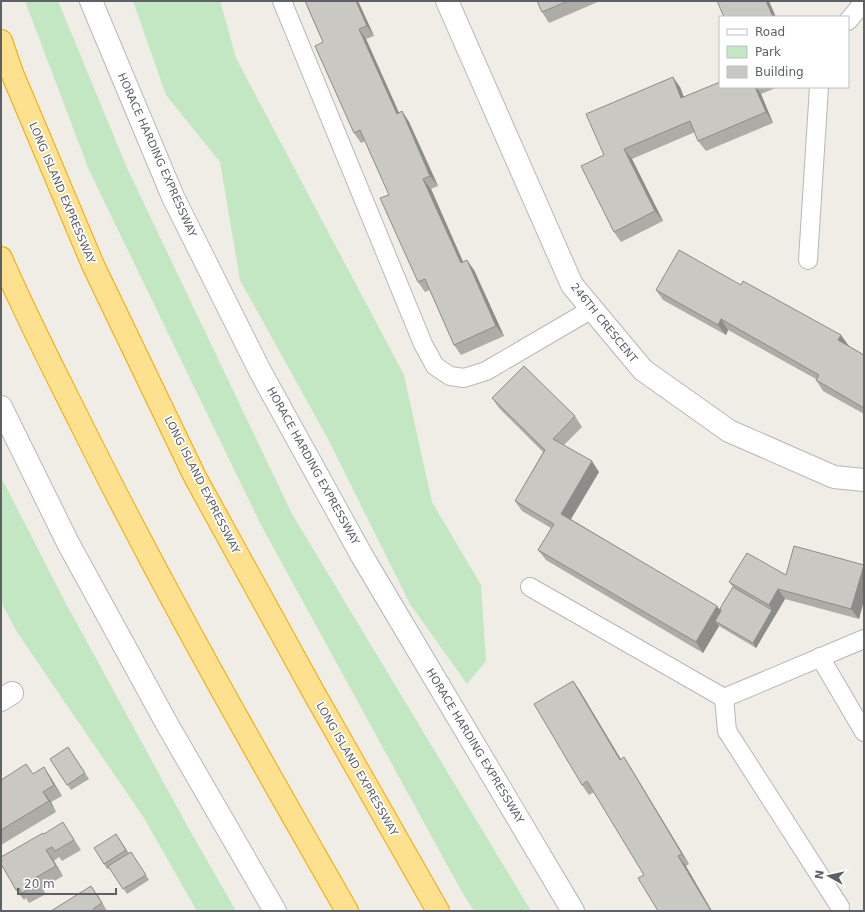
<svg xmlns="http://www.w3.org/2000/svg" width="865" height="912" viewBox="0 0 865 912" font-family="'DejaVu Sans',sans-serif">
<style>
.green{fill:#c2e7c2}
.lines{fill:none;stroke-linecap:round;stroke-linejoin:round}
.service-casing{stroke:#b5b8bc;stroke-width:20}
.minor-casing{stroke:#b5b8bc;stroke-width:24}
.secondary-casing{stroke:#b4b8bd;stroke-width:24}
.motorway-casing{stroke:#f4a800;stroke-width:24}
.service{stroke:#fff;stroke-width:18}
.minor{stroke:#fff;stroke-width:22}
.secondary{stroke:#fff;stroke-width:22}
.motorway{stroke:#fde18f;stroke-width:22}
.wall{fill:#aeaca7}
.shaded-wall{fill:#8d8c88}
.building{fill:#cac8c2;stroke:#8d8c88}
.labels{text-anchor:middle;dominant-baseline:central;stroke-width:3.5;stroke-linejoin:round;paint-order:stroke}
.street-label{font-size:11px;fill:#5d6166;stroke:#fff}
</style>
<rect width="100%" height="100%" fill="#efede5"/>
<!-- green -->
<g class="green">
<path d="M25 1H58L127 168 292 514 531 911H474L462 892 261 525 89 170Z"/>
<path d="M133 1H220L236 58 404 375 432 502 481 585 486 661 467 684 410 604 328 439 240 280 220 162 166 95Z"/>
<path d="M1 477 63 598 189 829 236 911H197L144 818 17 632 1 602Z"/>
</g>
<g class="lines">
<!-- service casing -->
<g class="service-casing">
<g id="service">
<path d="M282 1 423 344 435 366 450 376 464 378 486 371 592 309"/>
<path d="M848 21 864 2"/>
<path d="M808 260 819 87"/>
<path d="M530 587 724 698 864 639"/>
<path d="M820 657 864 732"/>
<path d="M724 698 727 731 840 907"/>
</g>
</g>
<!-- minor casing -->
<g class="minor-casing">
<g id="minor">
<path d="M447 1 572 285 643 370 729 431 834 477 864 480"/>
<path d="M1 700 12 693"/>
</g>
</g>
<!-- secondary casing -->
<g class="secondary-casing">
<g id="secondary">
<path d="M91 1 173 197 260 371 362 556 573 911"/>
<path d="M1 407 68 543 167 724 275 911"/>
</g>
</g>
<!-- motorway casing -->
<g class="motorway-casing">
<g id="motorway">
<path d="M1 41 12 73 93 265 195 477 315 695 438 911"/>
<path d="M1 258C26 316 55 372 83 428 165 593 256 752 347 911"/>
</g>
</g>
<!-- service -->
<use href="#service" class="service"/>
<!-- minor -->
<use href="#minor" class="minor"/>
<!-- secondary -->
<use href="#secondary" class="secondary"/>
<!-- motorway -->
<use href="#motorway" class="motorway"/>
</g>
<!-- wall -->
<g class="wall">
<path d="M305 1H358L374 36 366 39 399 113 402 111 409 122 438 186 431 189 463 262 474 270 504 336 461 355 454 345 430 290 425 292 418 282 389 195 365 141 361 143 354 133 323 42Z"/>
<path d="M537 1H600L549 23 542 12Z"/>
<path d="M680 87 684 97 720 87H778L761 94 773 123 706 151 698 141 695 132 632 159 663 221 621 242 614 232 604 155Z"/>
<path d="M656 290 849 346 864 355V414L823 391 816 380V379L728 330 726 335 663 300Z"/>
<path d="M492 398 575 416 582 427 564 445 599 472 571 519 720 609 733 587 729 582 864 565V600L859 619 785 599 756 648 719 626 703 653 546 560 538 550 551 528 522 511 515 501 543 452 499 408Z"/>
<path d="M573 681 580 691 621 759 624 757 631 768 689 864 686 866 644 875 594 792 589 795 582 785Z"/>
<path d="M68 747 89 779 71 790 50 759Z"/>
<path d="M44 767 51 778 62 796 51 802 56 812 1 845V780L33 774Z"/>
<path d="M70 833 81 850 62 861 59 857 54 861 63 876 42 888 46 894 29 903 26 898 24 900 16 890 44 834Z"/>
<path d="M116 834 129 853 131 852 149 880 127 894 110 868 107 869 104 864Z"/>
<path d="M91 886 107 911H51Z"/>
</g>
<!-- shaded-wall -->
<g class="shaded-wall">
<path d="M356 1H358L374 36 367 26Z"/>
<path d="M766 1H769L776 17H773Z"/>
<path d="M359 29 366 39 404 124 397 114Z"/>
<path d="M673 77 680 87 688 109 681 98Z"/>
<path d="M755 87H756L761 94 773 123 766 112Z"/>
<path d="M402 111 409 122 438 186 430 176Z"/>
<path d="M624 149 632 159 663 221 655 211Z"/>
<path d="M423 179 431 189 468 273 461 263Z"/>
<path d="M467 260 474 270 504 336 496 326Z"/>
<path d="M721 319 728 330 726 335 718 325Z"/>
<path d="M841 335 849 346 846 351 838 340Z"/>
<path d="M592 461 599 472 568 524 561 514Z"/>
<path d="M864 565V600L859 619 851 609Z"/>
<path d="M778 589 785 599 756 648 753 643 772 610 769 605Z"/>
<path d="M717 606 725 616 715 621 719 626 703 653 696 642Z"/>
<path d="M573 681 580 691 627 770 620 760Z"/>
<path d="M624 757 631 768 689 864 682 854Z"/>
<path d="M44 767 51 778 62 796 54 785Z"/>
<path d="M43 792 51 802 56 812 49 801Z"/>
<path d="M46 850 54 861 63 876 56 866Z"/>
<path d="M678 856 686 866 712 911H711Z"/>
<path d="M91 886 99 897 107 911 102 903Z"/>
</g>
<!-- building -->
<g class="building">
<path d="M305 1H356L367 26 359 29 397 114 402 111 430 176 423 179 461 263 467 260 496 326 454 345 425 279 418 282 380 198 389 195 360 130 354 133 315 46 323 42Z"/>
<path d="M537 1H568L542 12Z"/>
<path d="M717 1H766L773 17H724Z"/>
<path d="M673 77 681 98 720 82V87H755L766 112 698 141 690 121 624 149 655 211 614 232 581 166 604 155 586 114Z"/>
<path d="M679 250 741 285 743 281 841 335 838 340 864 355V408L816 380 819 375 721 319 718 325 656 290Z"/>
<path d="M524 366 575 416 553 439 592 461 561 514 717 606 696 642 538 550 554 524 515 501 545 450 492 398Z"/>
<path d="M794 546 864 565 851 609 778 589 769 605 729 582 747 553 786 575Z"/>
<path d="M733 587 772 610 753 643 715 621 721 611 720 609 722 605Z"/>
<path d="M573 681 620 760 624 757 682 854 678 856 711 911H658L638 878 644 875 587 781 582 785 534 704Z"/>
<path d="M68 747 85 773 67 785 50 759Z"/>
<path d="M26 764 33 774 44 767 54 785 43 792 49 801 1 830V780Z"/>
<path d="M63 822 74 840 55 851 52 847 46 850 56 866 35 878 38 884 22 893 19 888 16 890 1 864V862L2 861 1 857 43 833 44 834Z"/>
<path d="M116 834 126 850 104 864 94 848Z"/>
<path d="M131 852 146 875 123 889 108 866Z"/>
<path d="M91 886 102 903 93 909 94 911H51Z"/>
</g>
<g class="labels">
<!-- street labels -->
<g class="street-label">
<text transform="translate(157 155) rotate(66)">HORACE HARDING EXPRESSWAY</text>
<text transform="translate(62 193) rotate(67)">LONG ISLAND EXPRESSWAY</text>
<text transform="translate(604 323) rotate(51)">246TH CRESCENT</text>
<text transform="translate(313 466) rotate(61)">HORACE HARDING EXPRESSWAY</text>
<text transform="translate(202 485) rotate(63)">LONG ISLAND EXPRESSWAY</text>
<text transform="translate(475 746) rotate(59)">HORACE HARDING EXPRESSWAY</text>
<text transform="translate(357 769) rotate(60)">LONG ISLAND EXPRESSWAY</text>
</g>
</g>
<!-- border -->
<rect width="865" height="912" fill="none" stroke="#5d6166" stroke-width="4"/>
<!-- legend -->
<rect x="719" y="16" width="130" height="72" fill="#ffffff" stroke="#bec0c2"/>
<rect x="727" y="29" width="20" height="6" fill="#ffffff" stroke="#bec0c2"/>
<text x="755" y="36" font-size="12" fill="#5d6166">Road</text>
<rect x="727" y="46" width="20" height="12" fill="#c2e7c2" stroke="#bec0c2"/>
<text x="755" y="56" font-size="12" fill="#5d6166">Park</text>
<rect x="727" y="66" width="20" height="12" fill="#cac8c2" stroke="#bec0c2"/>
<text x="755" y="76" font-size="12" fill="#5d6166">Building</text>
<!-- north arrow -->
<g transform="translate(829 876) rotate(278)" stroke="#ffffff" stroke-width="3" paint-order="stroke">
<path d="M0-3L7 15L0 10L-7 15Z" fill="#5d6166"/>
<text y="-6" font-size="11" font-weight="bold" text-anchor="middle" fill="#5d6166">N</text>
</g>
<!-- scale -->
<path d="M18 888v6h98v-6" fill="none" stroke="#5d6166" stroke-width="2"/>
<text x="24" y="888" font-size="12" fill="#5d6166" stroke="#ffffff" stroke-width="3" paint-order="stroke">20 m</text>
</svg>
